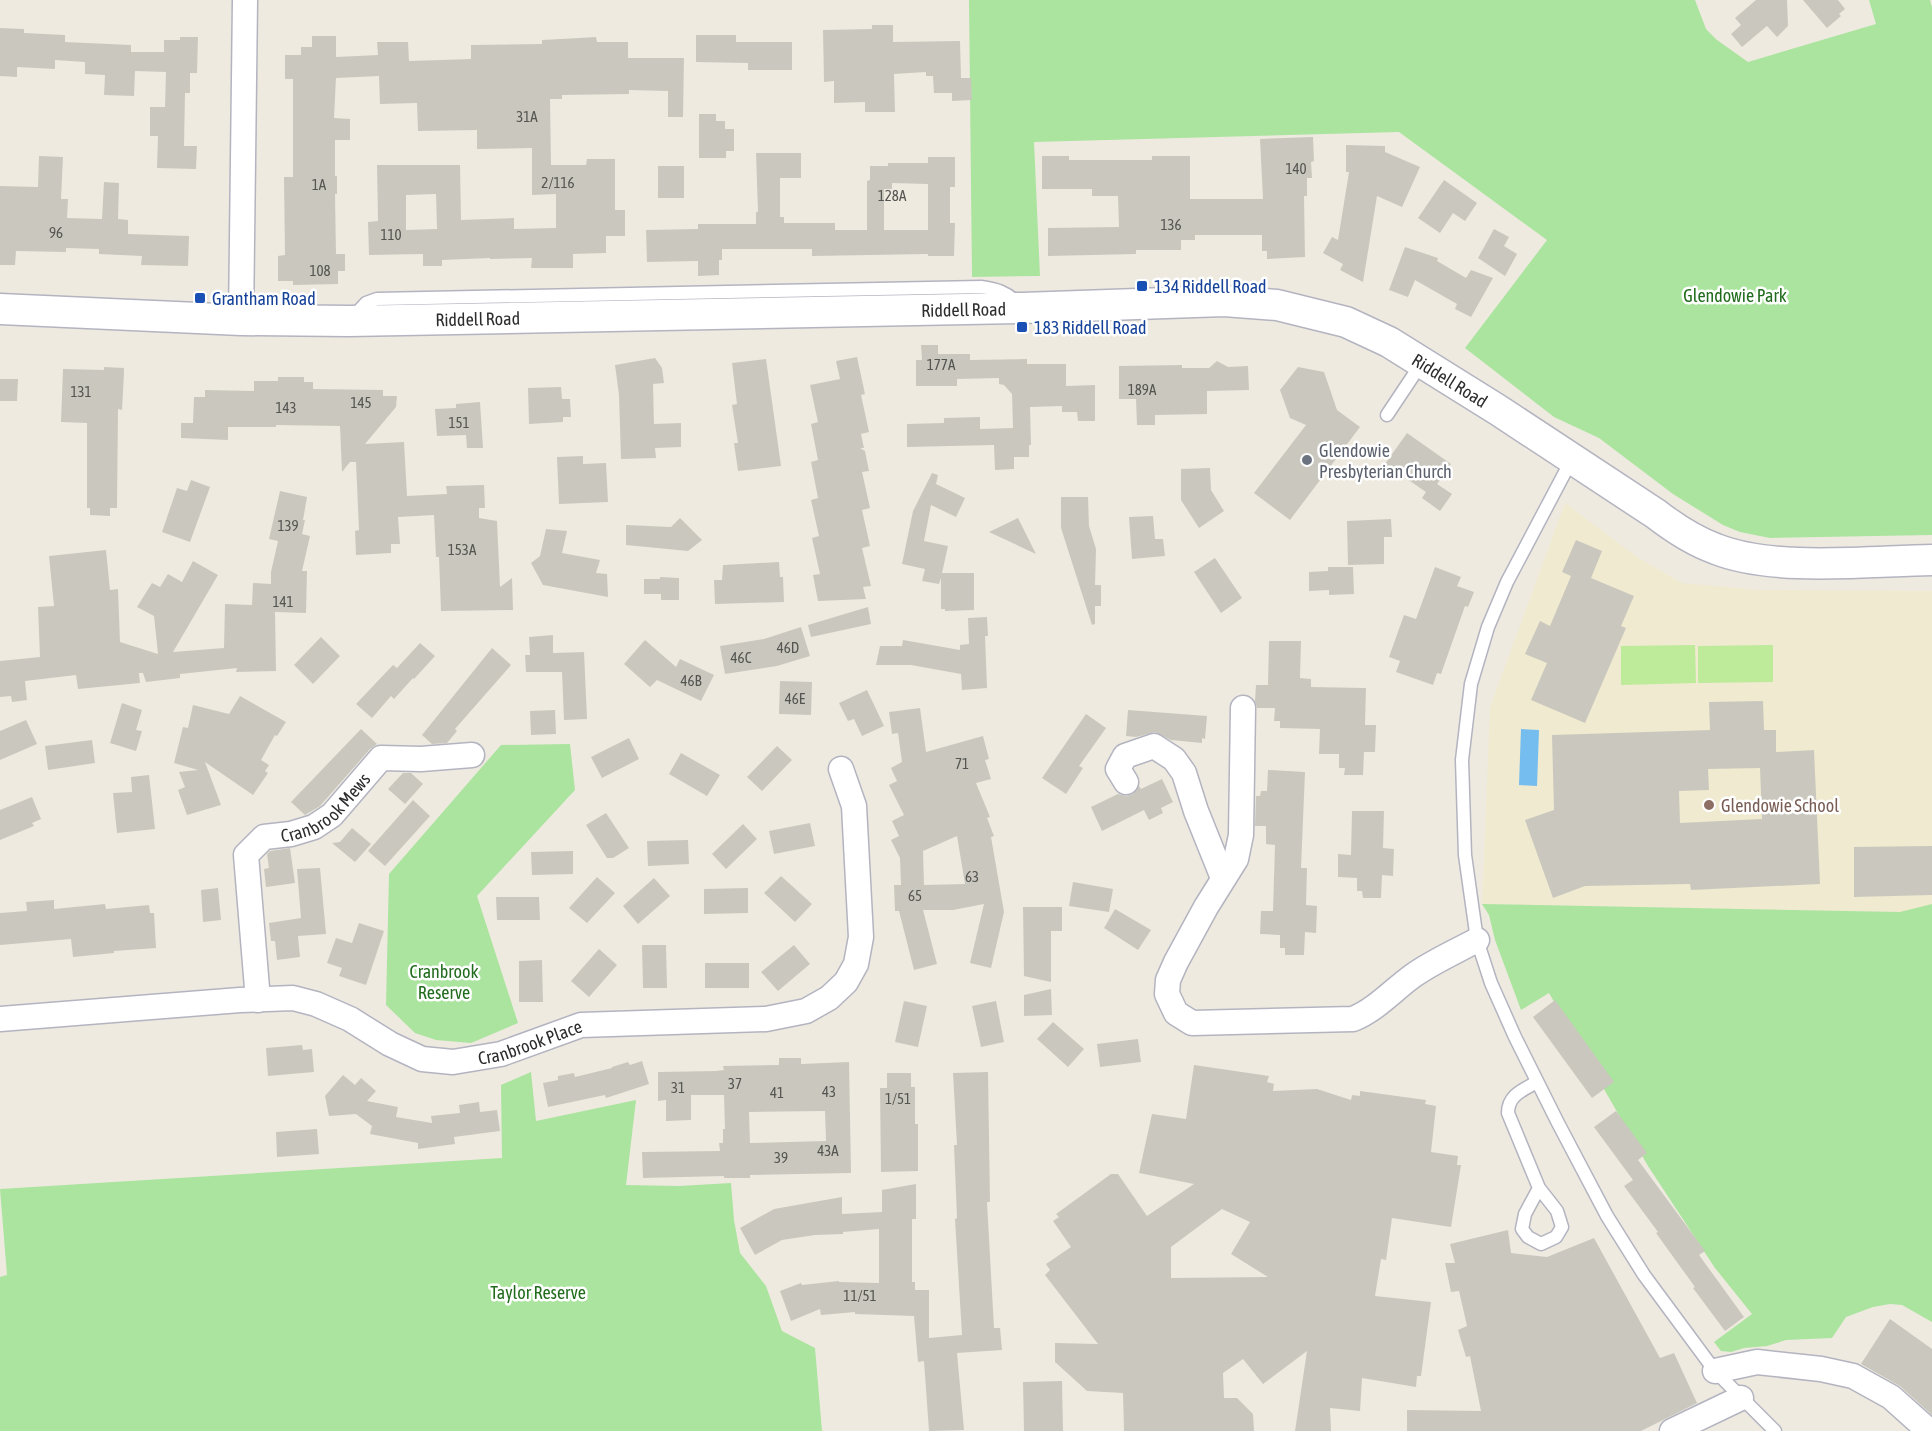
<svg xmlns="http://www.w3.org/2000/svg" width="1932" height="1431" viewBox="0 0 1932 1431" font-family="'Asap Condensed',sans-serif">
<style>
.education{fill:#efead0}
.green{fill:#abe49e}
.pitch{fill:#bdeb9a}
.water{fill:#75bdee}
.building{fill:#cac8be;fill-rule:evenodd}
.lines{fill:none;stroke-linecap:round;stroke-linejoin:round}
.service-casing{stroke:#b3b4c0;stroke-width:15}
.minor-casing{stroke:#b3b4c0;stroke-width:27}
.tertiary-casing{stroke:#b3b4c0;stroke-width:33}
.service{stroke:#fff;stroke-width:12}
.minor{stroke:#fff;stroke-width:24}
.tertiary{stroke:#fff;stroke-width:30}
.transit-dot{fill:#1a4fb4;stroke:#fff;stroke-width:2}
.worship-dot{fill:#6b7280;stroke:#fff;stroke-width:2}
.education-dot{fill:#8d6e63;stroke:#fff;stroke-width:2}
.labels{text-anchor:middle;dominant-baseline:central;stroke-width:5;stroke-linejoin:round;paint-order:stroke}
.number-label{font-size:15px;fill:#545451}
.transit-label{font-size:18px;fill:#164399;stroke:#fff;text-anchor:start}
.park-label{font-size:18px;fill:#216c1c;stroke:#fff}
.street-label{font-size:18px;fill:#2d2d2d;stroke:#fff}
.worship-label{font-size:18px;fill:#5b616d;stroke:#fff;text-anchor:start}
.education-label{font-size:18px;fill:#785e54;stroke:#fff;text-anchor:start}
</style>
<rect width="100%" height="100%" fill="#eeeae0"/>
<!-- education -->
<path class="education" d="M1565 503 1637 557 1682 583 1759 590 1932 591V913L1482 904 1490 707Z"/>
<!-- green -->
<g class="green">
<path d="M969 0H1695L1706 29 1717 40 1748 62 1876 24 1869 0H1930L1932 7V535L1770 538 1740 532 1723 525 1673 494 1599 438 1554 417 1465 348 1547 240 1399 132 1034 142 1040 276 972 277Z"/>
<path d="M570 744 575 790 477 896 518 1023 471 1043 436 1040 415 1033 386 1005 389 874 501 745Z"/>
<path d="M1482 904 1900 912 1932 904V1322L1902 1305 1890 1304 1873 1307 1846 1317 1832 1338 1786 1340 1767 1346 1744 1348 1731 1352 1721 1351 1714 1342 1752 1314 1715 1268 1648 1166 1549 993 1521 1010 1495 940 1489 915Z"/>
<path d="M531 1072 536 1121 636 1100 626 1185 679 1186 731 1183 734 1220 740 1253 766 1286 782 1331 815 1348 822 1431H0V1277L7 1275 0 1189 502 1158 501 1085Z"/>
</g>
<!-- pitch -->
<g class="pitch">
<path d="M1695 645 1696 683 1621 685V646Z"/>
<path d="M1773 645V682L1698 683V646Z"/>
</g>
<!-- water -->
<path class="water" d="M1521 729 1539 730 1537 786 1519 785Z"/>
<!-- building -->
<g class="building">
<path d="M1756 0H1787L1788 26 1777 37 1767 26 1742 47 1731 34 1741 25 1735 18Z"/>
<path d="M1803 0H1838L1845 9 1839 14 1841 16 1827 28Z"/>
<path d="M872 25H893V42L960 41 961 78H971L972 100 952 101V93H934L933 76H926V72L894 74 895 112H865V102L834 103V81L824 82 823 30 872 29Z"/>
<path d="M0 28 24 29V33L65 35V42L131 45V52H164V40H180V37H198L197 73H190V93H185L184 146H197L196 169 157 168 158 136H150V107H165L166 72 135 71 134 96 104 95 105 75 85 74V62L55 60V69L17 67V77L0 76Z"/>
<path d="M696 35H736V42H792V70H748V63L696 62Z"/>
<path d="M312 36H336V57L378 55 377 42H408L409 61 471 59V45L542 44V40L579 38 596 37 597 42H628V58H684L683 117H668V91L629 90V94L562 95V99H550L551 165H586L587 159H615V210H625V236H606V253L573 254V268H531L532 258 490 259V258L442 260V266H423V254L369 255 368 222 378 221 377 165H460L461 220 514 218V229L556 228V194L532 195V148L477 149V130L418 131 417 103 380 104 379 76 336 78 334 118 350 119V140H335V176H337V194H335L336 254H345V271H338V284L293 285V281H278V256L285 255 284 177H293V79H285V55H301V47H312ZM436 194 437 229 406 230V195Z"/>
<path d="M699 114H716V121H725V129H734V151H726V158H699Z"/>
<path d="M1313 137 1314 161 1311 162 1312 178H1307V196H1304L1305 257 1267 259V251H1262V235H1195V240H1181V250H1136V254L1048 256V228L1119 227 1118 196H1092V189H1042V156H1069V160H1152V156H1190V199H1263L1260 139Z"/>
<path d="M1346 145 1385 146V152L1420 167 1402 207 1377 196 1363 282 1340 270 1343 264 1323 253 1332 237 1338 240 1349 172H1346Z"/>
<path d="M756 153H801V178H780V217H784V223H835V230H867V181L870 180V166H888V163H928V157H955V187H950V223H955L954 256H928V254L812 256V249H722V260H719V275L698 276V261L647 262 646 230 698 229V224H756V212H758ZM892 183 928 184V230H884V189H892Z"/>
<path d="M39 156 63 157 61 199H68L67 218 102 219 104 182 119 183 118 219 128 220V234L189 236 188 266 141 265 142 256 99 254V249L66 248V252L16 251 15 265H0V186L38 187Z"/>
<rect x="658" y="166" width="26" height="32"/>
<path d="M1444 180 1477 203 1465 221 1453 213 1440 233 1418 218Z"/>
<path d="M1494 229 1509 237 1504 246 1517 254 1505 276 1478 258Z"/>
<path d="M1405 247 1438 258 1437 261 1466 278 1471 270 1493 278 1471 317 1455 309 1457 304 1415 280 1408 297 1389 290Z"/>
<path d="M921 345H938V354H970V360L1027 359V364H1066V386L1095 385V421H1078L1077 412H1062V406L1030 407 1031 445H1029V457H1014V469L995 470 994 445 907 447V424L944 423V418L980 417V429L1013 428 1012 394 1004 385 999 384V378L957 379V386H916V360H922Z"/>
<path d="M857 357 865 394 861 395 869 432 861 434 864 448H860L865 451 869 471 862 472 870 508 862 510 870 546 862 548 871 586 863 587 866 599 818 601 813 575 820 574 812 538 819 536 811 500 818 498 811 462 818 460 811 424 818 422 810 385 840 379 836 361Z"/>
<path d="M655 358 662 368 664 383 653 384 654 424 681 423V447L655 448 656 458 621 459 619 395 615 365Z"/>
<path d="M766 359 781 466 738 471 734 443H738L732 405 737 404 732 363Z"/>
<path d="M1217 361 1228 367 1248 366 1249 390 1207 391V414L1155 415V425H1137L1136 399H1119V366L1182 365V368H1209Z"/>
<path d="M104 367 124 368V373L122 410 118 409 117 508H110V516L90 515V508H87V423L61 422 63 369 104 370Z"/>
<path d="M1298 367 1324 372 1337 410 1360 427 1290 520 1254 493 1306 425 1290 418 1280 390Z"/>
<path d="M278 377H304V382H313V389L383 390V396H397L396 407 365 444 404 442 407 496 447 494 446 486 484 485 485 508H479V518L497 521 500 587 512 578 513 610 441 611 439 557H436L434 515 398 517 400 544H391V553L356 555 355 531 359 530 356 462H350L342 472 340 426 276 425V427H228V440L181 438V423H193L194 397H205V390L254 391V381H278Z"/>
<path d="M0 379H18L17 401H0Z"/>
<path d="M561 387 562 399H570L571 417H563V422L529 424 528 388Z"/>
<path d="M480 402 483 448H467L466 435 437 436 435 409 456 408V404Z"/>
<path d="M1407 433 1451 464 1437 484 1452 494 1440 511 1422 498 1426 492 1385 464Z"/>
<path d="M583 456V464L606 463 608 502 559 504 557 457Z"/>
<path d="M1210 468 1211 490 1224 511 1199 528 1181 500V469Z"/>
<path d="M932 473 938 475 936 484 965 498 956 517 931 505 924 541 948 546 942 573H974V610L945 611V609H941V578L939 584 922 581 925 569 902 564 913 511Z"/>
<path d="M191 480 210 487 190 542 162 532 177 488 187 491Z"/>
<path d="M280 491 307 497 303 520H305L302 534 310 536 302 571H307L306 613 275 612 276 671 236 672 237 668 180 674V678L146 682 143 673H139L140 683 78 689 76 675 25 681 27 700 12 702 11 696 0 697V661L40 657 38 607 54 606 49 556 106 550 110 590 118 589 120 642 158 654 154 616 137 607 152 583 160 587 168 574 182 582 193 561 218 575 173 652 224 648 225 604 252 605 253 583 271 584V572L278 541 269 539Z"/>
<path d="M1061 497H1088L1089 526 1096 549 1095 585H1101V606H1095V624L1092 625 1061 528Z"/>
<path d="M1153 516 1155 539H1163L1165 556 1132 559 1129 517Z"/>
<path d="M680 518 702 540 688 551 626 545V525L671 527Z"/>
<path d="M1018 518 1036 554 989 532Z"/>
<path d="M1391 519 1392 537H1384V564L1348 565 1347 521Z"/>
<path d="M546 529 567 531 562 553 600 560 596 573 607 574 608 597 543 585 531 563 540 556Z"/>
<path d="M1576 540 1602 551 1591 578 1634 596 1621 626 1626 628 1585 723 1531 700 1547 663 1525 654 1540 621 1550 626 1571 576 1562 572Z"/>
<path d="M1215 558 1242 598 1221 613 1194 572Z"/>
<path d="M779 562 780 577H783L784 602 715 604 714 580H722L723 565Z"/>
<path d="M1328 567H1353L1354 594 1329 595V590L1309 591V572L1328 571Z"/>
<path d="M1435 567 1461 577 1457 586 1474 592 1468 607 1465 606 1441 674 1437 673 1433 685 1396 672 1400 661 1389 657 1404 615 1416 619Z"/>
<path d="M660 577 679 578V600H661V594H644V579H660Z"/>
<path d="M868 607 871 624 811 637 808 625Z"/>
<path d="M987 617 988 636H985L987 688 962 690 961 674 911 665H876L880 646H902L903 640 960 650V645L969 644 968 618Z"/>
<path d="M801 627 810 656 777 666 725 674 720 646 764 639Z"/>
<path d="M553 635V653L584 652 587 719 564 720 562 672H526L525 655H530L529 637Z"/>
<path d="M321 637 340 656 313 684 294 665Z"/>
<path d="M645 640 676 667 680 659 714 675 701 701 657 680 650 687 624 664Z"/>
<path d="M1269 641H1301L1300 678 1311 679V687L1366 688 1365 725H1376L1375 752H1364L1363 775H1344L1345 768H1339V754H1319L1320 729 1280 728V721H1274L1275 708H1257L1255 701 1256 685H1268Z"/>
<path d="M420 643 435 656 414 679 413 678 394 699 391 696 372 718 356 704 393 665 397 668Z"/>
<path d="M492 648 511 665 455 729 457 731 447 743 432 744 422 735Z"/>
<path d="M780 681 812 682 811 715 779 714Z"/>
<path d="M867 690 884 726 862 736 854 719 848 721 839 703Z"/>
<path d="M240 696 286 722 277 736 275 735 261 760 269 765 265 771 268 773 253 795 205 762 221 805 187 815 178 790 185 787 179 772 198 770 174 763 183 727 188 728 193 705 229 714Z"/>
<path d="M1763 701 1764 730H1776V752L1814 750 1820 884 1691 890 1690 884 1585 886 1553 898 1525 820 1554 810 1552 735 1710 730 1709 702ZM1760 768 1762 819 1680 823 1679 791 1709 790 1708 769Z"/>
<path d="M122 703 142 710 136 730 142 731 136 751 110 743Z"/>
<path d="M920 708 926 752 983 736 989 759 985 760 991 779 976 783 990 817 987 818 994 836 991 837 1004 912 991 968 970 963 984 904 953 910H923L937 964 914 970 899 911H895L894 885H901L900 858 891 840 899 836 892 821 904 815 889 785 897 781 891 768 902 762 898 733 892 734 889 712ZM957 836 965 884 924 885 923 851Z"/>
<path d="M555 710 556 734 531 735 530 711Z"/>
<path d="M1128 710 1207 716 1205 739 1202 738V743L1171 740 1155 732 1136 737 1126 736Z"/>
<path d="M1086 714 1106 728 1079 766 1083 768 1066 794 1042 778Z"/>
<path d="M26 720 37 744 0 760V731Z"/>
<path d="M361 729 377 744 370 749 320 806 305 815 291 802Z"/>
<path d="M629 738 639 759 602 778 591 757Z"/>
<path d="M92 740 95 763 48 770 45 746Z"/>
<path d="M777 746 792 760 762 791 747 777Z"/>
<path d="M681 753 720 775 707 796 669 774Z"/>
<path d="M1268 770 1305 772 1301 868H1307L1306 905 1317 906 1316 933 1305 932 1304 955H1285V948H1280V935L1260 934 1261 911H1273L1275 845 1266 844V826H1255L1256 796H1260L1261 791H1267Z"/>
<path d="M403 773H411L423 784 405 804 388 789Z"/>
<path d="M149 775 155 829 117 833 113 793 132 792 131 777Z"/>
<path d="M1162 779 1173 802 1161 808 1163 813 1149 820 1144 810 1102 831 1091 807 1118 794 1126 796 1133 794 1139 786 1141 789Z"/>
<path d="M32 797 41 819 32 823 34 826 0 840V810Z"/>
<path d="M413 800 430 816 385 866 368 851Z"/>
<path d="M1352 811H1384L1383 848 1394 849 1393 876 1382 875 1381 898H1363L1362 891H1357V878L1338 877V854L1351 855Z"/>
<path d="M606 813 629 848 613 858H607L586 825Z"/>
<path d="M810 823 815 846 774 854 769 831Z"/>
<path d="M743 824 757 839 726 869 712 854Z"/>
<path d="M352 828 371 844 355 862 332 843 340 842Z"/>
<path d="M688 840 689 864 648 866 647 841Z"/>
<path d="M1932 846V895L1854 897V847Z"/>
<path d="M290 848 295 883 266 887 264 869 269 868 267 854 270 851Z"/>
<path d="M573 851V874L532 875 531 852Z"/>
<path d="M320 868 326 934 298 936 300 957 277 960 275 941H271L269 923 301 918 297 869Z"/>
<path d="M781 876 812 904 795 922 764 893Z"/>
<path d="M597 877 615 893 587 923 569 908Z"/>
<path d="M654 878 670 896 638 924 623 906Z"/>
<path d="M1073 882 1113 889 1109 912 1069 906Z"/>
<path d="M218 888 221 920 203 922 201 890Z"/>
<path d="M748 888V913L704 914V889Z"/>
<path d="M496 897H539L540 920H497Z"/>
<path d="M54 900V909L105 904 106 909 149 905 150 913H154L156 948 114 951V953L73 957 71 939 0 945V913L27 911 26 902Z"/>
<path d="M1023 907H1062V931H1051V982L1024 976Z"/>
<path d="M1115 909 1151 930 1138 950 1104 928Z"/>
<path d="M359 923 384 931 366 985 339 976 342 968 327 963 336 938 352 943Z"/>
<path d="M642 945H666L667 988H643Z"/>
<path d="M794 945 810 964 778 991 761 972Z"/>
<path d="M599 949 617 965 589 997 571 981Z"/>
<path d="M542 960 543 1002H519V961Z"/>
<rect x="705" y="963" width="44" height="25"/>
<path d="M1051 989 1052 1015 1024 1016V995Z"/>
<path d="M1555 1000 1614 1082 1592 1098 1533 1017Z"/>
<path d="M904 1001 927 1006 918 1047 895 1042Z"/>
<path d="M996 1001 1004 1042 981 1047 972 1006Z"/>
<path d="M1053 1022 1084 1049 1068 1067 1037 1039Z"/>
<path d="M1138 1039 1141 1062 1100 1067 1097 1044Z"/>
<path d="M302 1045 303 1050 312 1049 314 1072 268 1076 266 1048Z"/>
<path d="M779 1058H801V1064L849 1062 851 1173 750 1175V1178H724V1176L643 1178 642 1152 720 1151 719 1143H723V1129H725L724 1095H691V1120L666 1121V1100L658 1101V1072L716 1071 724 1070 723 1066 779 1065ZM825 1111 826 1141 750 1143 749 1112Z"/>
<path d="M642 1061 649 1084 606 1098 605 1095 548 1107 543 1083 558 1080V1076L574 1073 575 1077 612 1068V1067L628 1062 630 1065Z"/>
<path d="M1194 1065 1269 1076 1267 1082 1274 1084 1273 1091 1317 1089 1351 1100 1352 1095 1360 1096V1091L1426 1100 1425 1104 1436 1106 1431 1152 1458 1156 1457 1165H1461L1451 1227 1392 1218 1386 1260 1381 1259 1375 1296 1431 1302 1421 1376H1417L1416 1387 1362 1378 1360 1411 1330 1408 1331 1431H1295L1307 1351 1263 1384 1243 1359 1223 1373 1224 1398H1237L1253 1414 1254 1431H1124L1123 1393 1087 1391 1055 1362V1343L1098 1344 1045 1275 1050 1270 1046 1264 1071 1247 1053 1221 1059 1217 1056 1214 1111 1174H1118L1147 1216 1194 1184 1139 1173 1152 1114 1186 1119ZM1222 1209 1250 1222 1231 1254 1268 1277 1171 1278V1247Z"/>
<path d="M988 1072 990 1202H987L994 1328H1000L1002 1350 957 1353 964 1430 929 1431 924 1361 918 1362 914 1316 855 1314V1312L821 1315 820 1309 791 1321 780 1291 801 1283 802 1285 839 1281V1282L879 1283V1229L843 1232V1234L815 1235 782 1240 755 1255 740 1228 774 1209 842 1197V1214L882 1212V1190L916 1184V1219H912V1282H915V1290H929V1338L962 1335 955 1219 957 1218 954 1145H957L953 1073Z"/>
<path d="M887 1073H911V1087H915V1124H918V1171L881 1172 880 1088H887Z"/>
<path d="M343 1075 355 1085 361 1078 376 1091 367 1101 398 1107 396 1117 432 1123 431 1116 460 1113 459 1105 479 1102 480 1112 497 1110 500 1131 454 1137 455 1144 418 1149V1143L370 1134 372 1126 356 1114 329 1116 325 1096Z"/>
<path d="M1616 1111 1647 1153 1638 1160 1705 1251 1699 1255 1744 1317 1725 1331 1693 1288 1695 1287 1656 1233 1658 1232 1624 1186 1633 1180 1594 1127Z"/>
<path d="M317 1129 319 1154 277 1157 276 1132Z"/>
<path d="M1508 1230 1511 1253 1547 1257 1594 1238 1660 1358 1674 1353 1697 1403 1641 1431H1407V1410L1481 1411 1470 1356 1466 1357 1458 1330 1467 1326 1459 1291 1451 1292 1445 1263H1455L1450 1244Z"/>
<path d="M1890 1319 1932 1349V1415L1900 1386 1861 1364Z"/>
<path d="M1062 1381 1063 1431H1024L1023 1382Z"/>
</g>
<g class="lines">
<!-- service casing -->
<g class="service-casing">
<g id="service">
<path d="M354 316 366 303 377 299 981 287C996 289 1007 292 1018 304"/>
<path d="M1387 415 1421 364"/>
<path d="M1572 459 1507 582 1488 627 1471 684 1462 760 1465 855 1477 940 1491 983 1515 1037 1558 1123 1607 1216 1644 1275 1715 1371 1775 1431"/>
<path d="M1537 1082C1523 1090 1508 1095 1508 1113L1539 1188 1557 1211 1562 1227 1556 1237 1541 1244 1528 1237 1522 1229 1525 1214 1539 1188"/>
</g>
</g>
<!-- minor casing -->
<g class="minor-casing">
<g id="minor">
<path d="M241 320 245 0"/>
<path d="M1243 708 1241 835 1236 859 1206 907 1176 962 1168 980 1167 994 1176 1013 1192 1023 1353 1019C1376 1010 1394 989 1414 975 1434 961 1457 951 1477 940"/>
<path d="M1126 782 1118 769 1125 756 1154 746 1174 759 1184 773 1196 811 1223 878"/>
<path id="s1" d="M258 1000 246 855 264 837 291 834 314 827 332 815 381 758 421 759 472 755"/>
<path id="s2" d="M0 1019 240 1000 293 998 316 1004 350 1019 390 1044 422 1059 453 1062 501 1054 581 1025 766 1019 806 1011 829 998 846 982 856 964 861 937 854 806 841 769"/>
<path d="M1715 1371 1757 1362 1821 1369 1853 1376 1891 1397 1929 1431"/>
<path d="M1672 1431 1741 1398"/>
</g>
</g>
<!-- tertiary casing -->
<g class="tertiary-casing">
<g id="tertiary">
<path id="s3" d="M0 309 241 320 349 321 1022 308 1224 301 1277 305 1346 322 1389 342 1498 410 1656 514C1674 528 1694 541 1716 549 1774 572 1869 561 1932 560"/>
</g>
</g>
<!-- service -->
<use href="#service" class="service"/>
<!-- minor -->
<use href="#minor" class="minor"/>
<!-- tertiary -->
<use href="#tertiary" class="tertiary"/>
</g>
<!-- markers -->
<g class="transit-dot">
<rect x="1136" y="280" width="12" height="12" rx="3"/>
<rect x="194" y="292" width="12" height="12" rx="3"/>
<rect x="1016" y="321" width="12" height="12" rx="3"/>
</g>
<circle class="worship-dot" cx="1307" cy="460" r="6"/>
<circle class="education-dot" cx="1709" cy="805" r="6"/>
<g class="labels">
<!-- number labels -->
<g class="number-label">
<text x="527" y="116">31A</text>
<text x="1296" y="168">140</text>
<text x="558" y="182">2/116</text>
<text x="319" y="184">1A</text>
<text x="892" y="195">128A</text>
<text x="1171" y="224">136</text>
<text x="56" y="232">96</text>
<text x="391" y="234">110</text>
<text x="320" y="270">108</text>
<text x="941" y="364">177A</text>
<text x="1142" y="389">189A</text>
<text x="81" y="391">131</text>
<text x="361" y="402">145</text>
<text x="286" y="407">143</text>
<text x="459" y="422">151</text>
<text x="288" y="525">139</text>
<text x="462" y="549">153A</text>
<text x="283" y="601">141</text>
<text x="788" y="647">46D</text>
<text x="741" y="657">46C</text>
<text x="691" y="680">46B</text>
<text x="795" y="698">46E</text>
<text x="962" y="763">71</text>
<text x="972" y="876">63</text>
<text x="915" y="895">65</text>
<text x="735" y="1083">37</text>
<text x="678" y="1087">31</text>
<text x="829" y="1091">43</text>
<text x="777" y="1092">41</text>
<text x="898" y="1098">1/51</text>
<text x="828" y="1150">43A</text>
<text x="781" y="1157">39</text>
<text x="860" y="1295">11/51</text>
</g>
<!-- transit labels -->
<g class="transit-label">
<text x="1154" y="286">134 Riddell Road</text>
<text x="212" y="298">Grantham Road</text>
<text x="1034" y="327">183 Riddell Road</text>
</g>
<!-- park labels -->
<g class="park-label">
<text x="1735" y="295">Glendowie Park</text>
<text x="444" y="971">Cranbrook<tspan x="444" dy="21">Reserve</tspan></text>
<text x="538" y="1292">Taylor Reserve</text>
</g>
<!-- street labels -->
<g class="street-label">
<text stroke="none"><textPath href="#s3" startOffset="964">Riddell Road</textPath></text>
<text stroke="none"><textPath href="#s3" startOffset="478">Riddell Road</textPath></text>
<text stroke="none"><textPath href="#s3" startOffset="1468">Riddell Road</textPath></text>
<text stroke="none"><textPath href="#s1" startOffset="242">Cranbrook Mews</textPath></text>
<text stroke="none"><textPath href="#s2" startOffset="548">Cranbrook Place</textPath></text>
</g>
<!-- worship labels -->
<g class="worship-label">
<text x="1319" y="450">Glendowie<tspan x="1319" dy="21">Presbyterian Church</tspan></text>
</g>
<!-- education labels -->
<g class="education-label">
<text x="1721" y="805">Glendowie School</text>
</g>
</g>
</svg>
